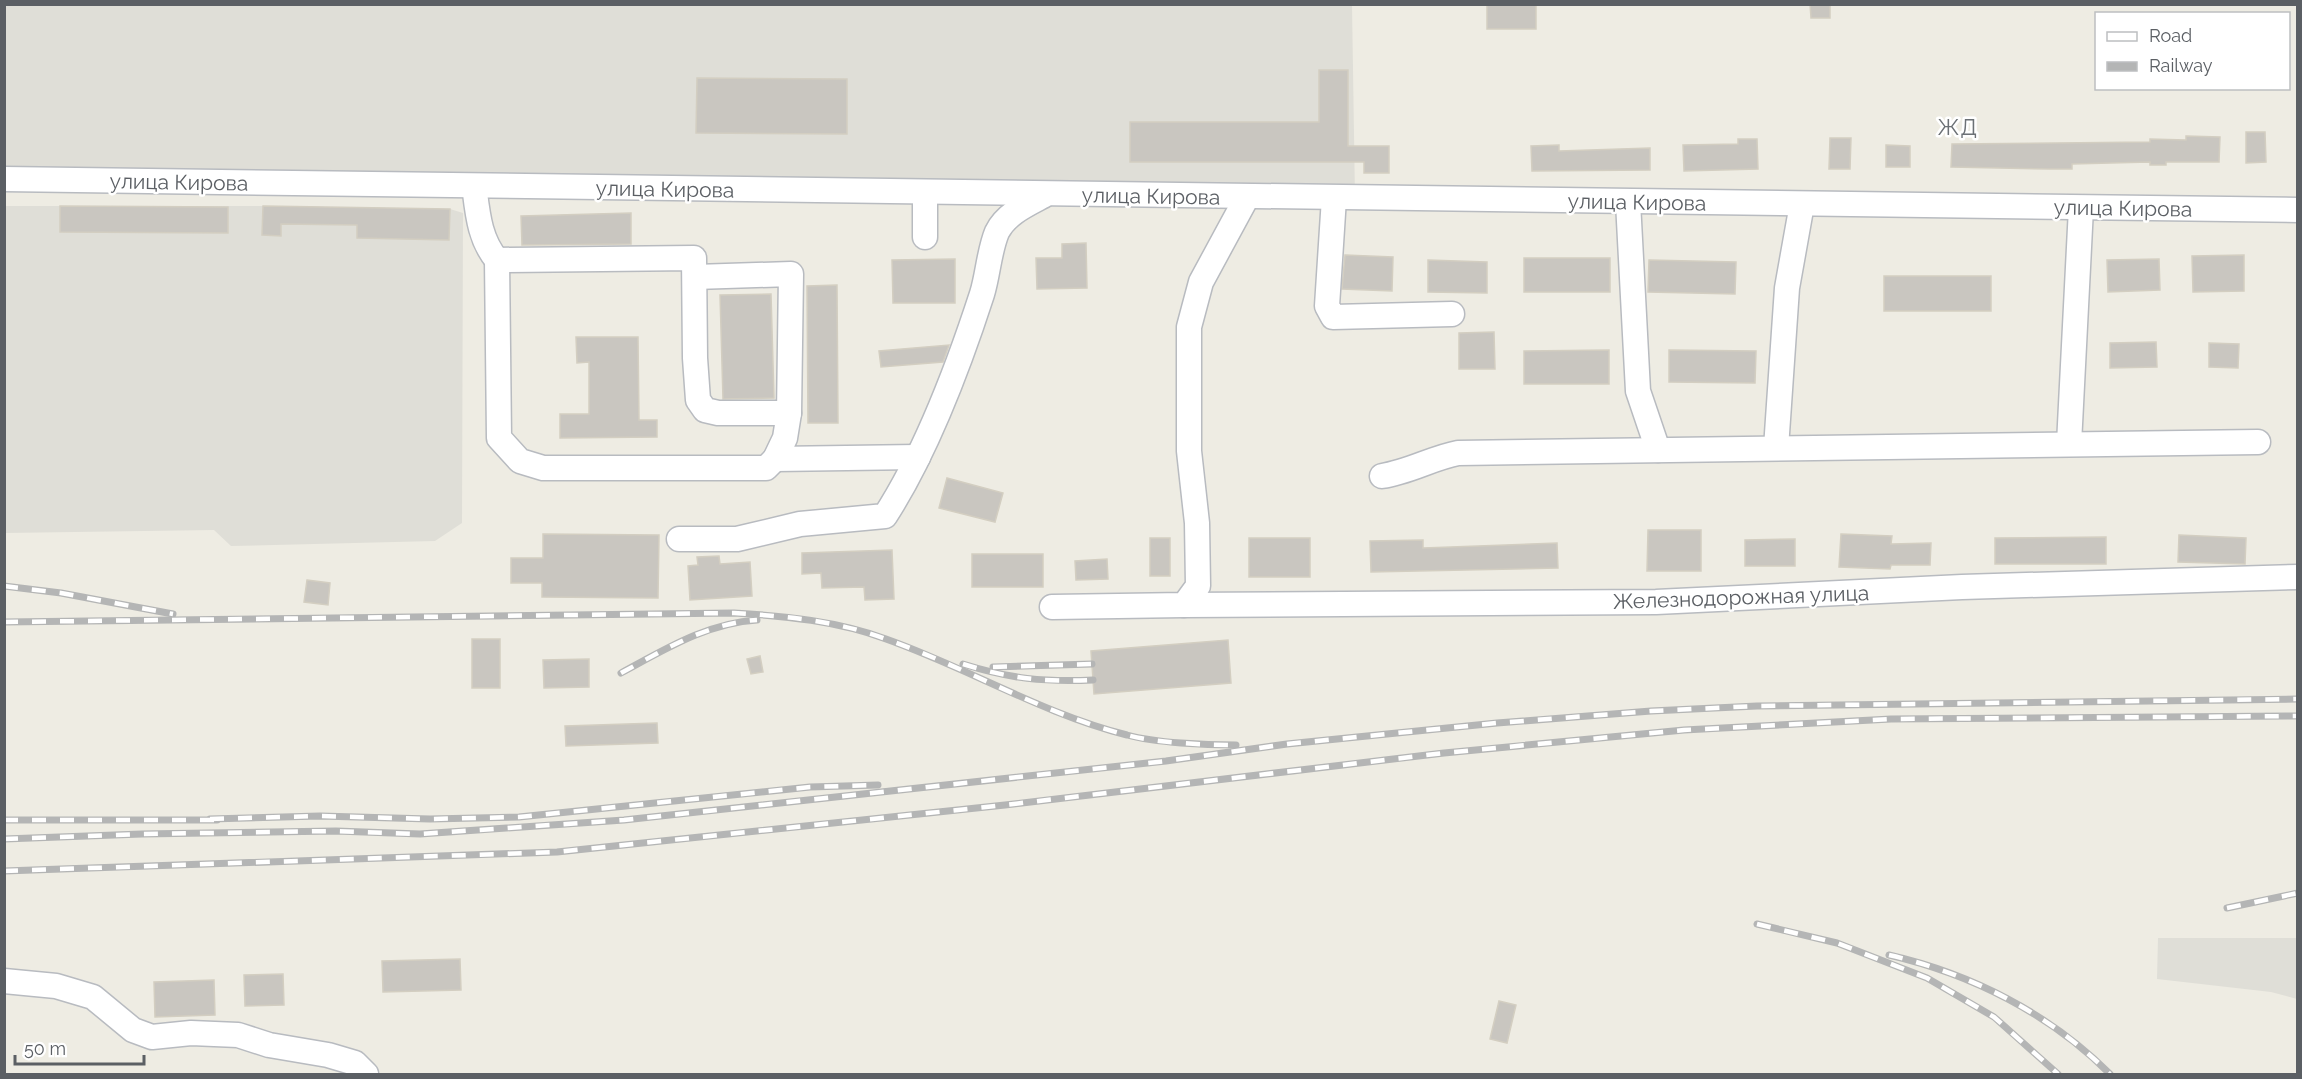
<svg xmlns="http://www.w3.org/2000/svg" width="2302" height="1079" viewBox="0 0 2302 1079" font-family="Raleway,sans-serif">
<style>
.industrial{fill:#dfded7}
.building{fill:#c9c6c0;stroke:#d3cec1;stroke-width:1.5}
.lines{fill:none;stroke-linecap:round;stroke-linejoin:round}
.minor-casing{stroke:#b8bbc0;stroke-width:27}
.minor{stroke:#fff;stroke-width:24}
.rail-casing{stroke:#b4b5b5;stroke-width:7}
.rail{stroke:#fff;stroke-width:4.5;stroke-dasharray:14;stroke-linecap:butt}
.labels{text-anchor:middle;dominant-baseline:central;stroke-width:5;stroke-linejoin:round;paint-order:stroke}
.street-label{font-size:21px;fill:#5b5f64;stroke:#fff}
.neighbourhood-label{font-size:22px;letter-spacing:1.5px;fill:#6c7176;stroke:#fff}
</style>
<rect width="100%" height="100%" fill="#eeece3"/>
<!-- industrial -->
<g class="industrial">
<path d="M5 5H1352L1355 199 5 179Z"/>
<path d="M4 206H263L450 209 463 213 462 523 435 541 231 546 214 530 5 533Z"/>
<path d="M2158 938H2297V999L2271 992 2157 979Z"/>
</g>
<!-- building -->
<g class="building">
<rect x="1487" y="4" width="49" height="25"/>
<path d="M1810 4H1830V18H1811Z"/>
<path d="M1319 70H1348V146H1389V173H1364V162H1130V122H1319Z"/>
<path d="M697 78 847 79V134L696 133Z"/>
<path d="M2246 132H2265L2266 162 2246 163Z"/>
<path d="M2186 136 2220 137 2219 162H2166V165H2150V162L2072 164V169H2050L1951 167 1952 144 2150 142V139L2186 140Z"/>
<path d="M1830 138H1851L1850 169H1829Z"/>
<path d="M1738 139H1757L1758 169 1684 171 1683 145 1738 144Z"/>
<path d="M1559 145V151L1650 148V170L1532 171 1531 146Z"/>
<path d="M1886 145 1910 146V167H1886Z"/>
<path d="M60 206 228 207V233L60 232Z"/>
<path d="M263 206 450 209 449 240 357 238V225L281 224V236L262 235Z"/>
<path d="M631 213V244L522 245 521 216Z"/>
<path d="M1086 243 1087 288 1037 289 1036 258H1062V244Z"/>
<path d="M1345 255 1393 257 1392 291 1342 289Z"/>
<path d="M2244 255V291L2193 292 2192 256Z"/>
<rect x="1524" y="258" width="86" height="34"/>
<path d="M955 259V303H893L892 260Z"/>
<path d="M2159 259 2160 290 2108 292 2107 260Z"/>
<path d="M1428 260 1487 262V293L1428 292Z"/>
<path d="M1649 260 1736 262 1735 294 1648 292Z"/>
<rect x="1884" y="276" width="107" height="35"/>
<path d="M837 285 838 423H808L807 286Z"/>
<path d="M771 294 774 398 723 399 720 295Z"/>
<path d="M1494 332 1495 369H1459V333Z"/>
<path d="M576 337H638L639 420H657V437L560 438V414H589V362L577 363Z"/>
<path d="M2156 342 2157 367 2110 368V343Z"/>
<path d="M2209 343 2239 344 2238 368 2209 367Z"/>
<path d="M949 345 943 362 881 367 879 351Z"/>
<path d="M1609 350V384H1524V351Z"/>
<path d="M1669 350 1756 351 1755 383 1669 382Z"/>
<path d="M947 478 1003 493 995 522 939 508Z"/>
<path d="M1648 530H1701V571H1647Z"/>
<path d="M543 534 659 535 658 598 542 597V583H511V558H543Z"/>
<path d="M1841 534 1892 536 1891 544 1931 543 1930 565H1891L1890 569 1839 567Z"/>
<path d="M2179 535 2246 538 2245 564 2178 562Z"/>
<path d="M2106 537V564H1995V538Z"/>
<rect x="1150" y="538" width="20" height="38"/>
<rect x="1249" y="538" width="61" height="39"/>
<path d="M1795 539V566H1745V540Z"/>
<path d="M1423 540V548L1557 543 1558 568 1371 572 1370 541Z"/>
<path d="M892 550 894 599 865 600 864 587 822 588 821 573 802 574V553Z"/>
<rect x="972" y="554" width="71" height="33"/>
<path d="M719 556 720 564 750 562 752 596 690 600 688 566 698 565 697 557Z"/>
<path d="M1107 559 1108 579 1076 580 1075 561Z"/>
<path d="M307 580 330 583 328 605 304 602Z"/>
<rect x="472" y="639" width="28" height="49"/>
<path d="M1228 640 1231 683 1094 694 1091 651Z"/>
<path d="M760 656 763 672 751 674 747 659Z"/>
<path d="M589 659V687L544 688 543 660Z"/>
<path d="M657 723 658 743 566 746 565 726Z"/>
<path d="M460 959 461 990 383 992 382 961Z"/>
<path d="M283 974 284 1005 245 1006 244 975Z"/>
<path d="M214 980 215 1015 155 1017 154 982Z"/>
<path d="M1499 1001 1516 1005 1507 1043 1490 1039Z"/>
</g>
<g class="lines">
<!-- minor casing -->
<g class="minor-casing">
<g id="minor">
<path d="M4 179 2298 210"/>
<path d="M475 193C478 218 481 241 497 260L694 258 695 358 698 400 705 410 718 413H789L785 438 775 459 918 457"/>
<path d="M925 193V237"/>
<path d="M1334 198 1327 306 1333 317 1452 314"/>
<path d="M1628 202 1638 391 1658 450"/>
<path d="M497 260 499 438 520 461 543 468H766L775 459"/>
<path d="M695 277 791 274 789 413"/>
<path d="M2069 444 2081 208"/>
<path d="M1776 448 1787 288 1802 204"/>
<path d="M1382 476C1409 472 1432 458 1458 453L2258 442"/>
<path d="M679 539H737L800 524 885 516C927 451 958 368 982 294 988 275 989 251 997 232 1006 214 1026 205 1043 196"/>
<path d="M1184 605 1656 602 1962 587 2298 577"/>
<path d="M1052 607 1184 605 1198 586 1197 523 1189 451V327L1201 282 1247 197"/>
<path d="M4 981 56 986 93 997 133 1030 152 1037 191 1033 238 1035 269 1045 328 1055 355 1063 366 1074"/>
</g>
</g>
<!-- minor -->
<use href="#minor" class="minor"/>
<!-- rail casing -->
<g class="rail-casing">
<g id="rail">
<path d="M4 586 61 593 173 614"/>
<path d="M4 622 734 613C785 616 838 621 886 639 968 668 1043 714 1127 735 1156 743 1206 745 1236 745"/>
<path d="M963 664C1011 679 1043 682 1093 680"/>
<path d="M993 667 1092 664"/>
<path d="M621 673C664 650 707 623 757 620"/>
<path d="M210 819 320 816 430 819 519 817 810 787 878 785"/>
<path d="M4 820H217"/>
<path d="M4 839 142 834 336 831 420 834 624 820 1166 761 1287 744 1497 723 1651 711 1757 706 2298 699"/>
<path d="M4 871 557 852 1005 805 1444 753 1684 730 1891 719 2298 716"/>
<path d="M2227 908 2298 893"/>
<path d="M1757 924 1837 943 1927 978 1994 1017 2058 1074"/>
<path d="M1889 955C1972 974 2050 1014 2110 1074"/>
</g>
</g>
<!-- rail -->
<use href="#rail" class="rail"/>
</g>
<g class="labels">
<!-- street labels -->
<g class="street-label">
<text transform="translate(179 182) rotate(1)">улица Кирова</text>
<text transform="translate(665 189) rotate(1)">улица Кирова</text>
<text transform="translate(1151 196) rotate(1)">улица Кирова</text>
<text transform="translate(1637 202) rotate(1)">улица Кирова</text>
<text transform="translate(2123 208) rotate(1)">улица Кирова</text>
<text transform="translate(1741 597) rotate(-2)">Железнодорожная улица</text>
</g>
<!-- neighbourhood labels -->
<g class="neighbourhood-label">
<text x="1958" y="127">ЖД</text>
</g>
</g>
<!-- border -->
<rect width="2302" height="1079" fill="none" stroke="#5b5f64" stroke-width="12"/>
<!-- legend -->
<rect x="2095" y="12" width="195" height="78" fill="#ffffff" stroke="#bdbfc1" stroke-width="1.5"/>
<rect x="2107" y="32" width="30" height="9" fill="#ffffff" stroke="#bdbfc1" stroke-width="1.5"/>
<text x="2149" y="42" font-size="18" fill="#5b5f64">Road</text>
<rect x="2107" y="62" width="30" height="9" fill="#b4b5b5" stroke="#bdbfc1" stroke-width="1.5"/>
<text x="2149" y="72" font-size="18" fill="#5b5f64">Railway</text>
<!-- scale -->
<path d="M15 1055v9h129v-9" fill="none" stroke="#5b5f64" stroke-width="3"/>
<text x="24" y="1055" font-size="18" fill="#5b5f64" stroke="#ffffff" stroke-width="4.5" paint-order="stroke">50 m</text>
</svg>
